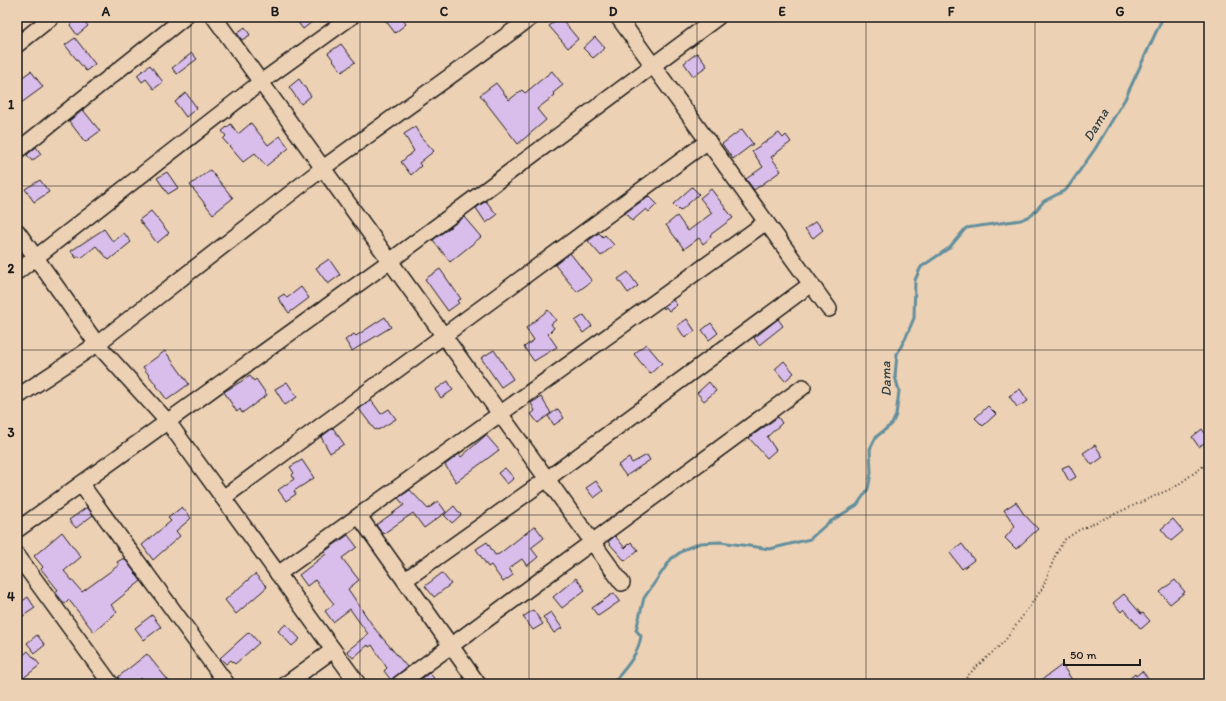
<svg xmlns="http://www.w3.org/2000/svg" width="1226" height="701" viewBox="0 0 1226 701" font-family="Itim,sans-serif">
<style>
.lines{fill:none;stroke-linecap:round;stroke-linejoin:round}
.stream{stroke:#638f9d;stroke-width:3}
.building{fill:#d9bdeb;stroke:#1c1c1c}
.minor-casing{stroke:#1c1c1c;stroke-width:18}
.path{stroke:#1c1c1c;stroke-width:2;stroke-dasharray:1 3;stroke-linecap:butt}
.minor{stroke:#edd1b4;stroke-width:15}
.grid{fill:none;stroke:#1c1c1c;stroke-width:1;stroke-opacity:0.55}
.labels{text-anchor:middle;dominant-baseline:central;stroke-width:3;stroke-linejoin:round;paint-order:stroke}
.water-label{font-size:14px;font-style:italic;fill:#344247;stroke:#edd1b4}
.neatline{fill:none;stroke:#1c1c1c;stroke-width:1.5}
.grid-label{font-size:13px;text-anchor:middle;font-weight:bold;fill:#1c1c1c}
</style>
<rect width="100%" height="100%" fill="#edd1b4"/>
<filter id="ink" filterUnits="userSpaceOnUse"><feTurbulence type="fractalNoise" baseFrequency=".025" numOctaves="2"/><feDisplacementMap in="SourceGraphic" scale="8" xChannelSelector="R" yChannelSelector="G"/><feConvolveMatrix kernelMatrix="1 2 1 2 8 2 1 2 1" color-interpolation-filters="sRGB"/></filter>
<g filter="url(#ink)">
<g class="lines">
<!-- stream -->
<path class="stream" d="M612 684C624 670 638 656 641 636L636 630 644 598 671 559 685 549 700 543 720 542 770 549 810 539 828 523 857 505 868 489 871 473 870 449 876 437 892 424 896 415 899 391 895 376 897 354 906 337 914 318 915 280 921 267 949 248 966 228 1021 220 1032 215 1044 201 1066 190 1095 149 1125 99 1163 17"/>
</g>
<!-- building -->
<g class="building">
<path d="M81 17 88 26 77 35 70 25Z"/>
<path d="M294 17H309L312 22 303 29Z"/>
<path d="M383 17H401L406 24 395 33Z"/>
<path d="M560 17 578 39 568 48 549 26Z"/>
<path d="M245 27 250 35 242 40 237 33Z"/>
<path d="M595 37 605 48 593 58 583 48Z"/>
<path d="M75 38 95 64 86 71 65 45Z"/>
<path d="M341 44 355 62 342 72 328 53Z"/>
<path d="M192 53 197 59 177 74 172 68Z"/>
<path d="M697 53 707 66 693 76 684 63Z"/>
<path d="M150 65 163 82 154 89 146 79 142 82 137 75Z"/>
<path d="M31 71 43 87 17 106V81Z"/>
<path d="M552 71 563 85 553 93 555 95 537 109 546 120 518 144 480 95 496 83 509 100 522 90 525 93Z"/>
<path d="M299 79 311 96 301 104 289 87Z"/>
<path d="M186 93 197 108 186 117 175 102Z"/>
<path d="M83 110 100 131 85 142 69 121Z"/>
<path d="M251 123 268 145 280 136 289 148 266 166 255 153 243 162 223 139 226 136 222 131 231 124 238 134Z"/>
<path d="M415 127 421 137 434 151 419 163 421 166 411 175 401 162 414 151 404 134Z"/>
<path d="M742 129 753 144 733 159 722 144Z"/>
<path d="M779 133 783 138 786 135 791 142 771 157 781 171 754 190 746 179 763 167 752 151Z"/>
<path d="M36 147 41 154 32 161 27 155Z"/>
<path d="M210 170 233 198 213 214 190 185Z"/>
<path d="M167 172 178 188 168 194 157 178Z"/>
<path d="M40 180 49 192 34 202 25 189Z"/>
<path d="M692 187 699 194 680 211 673 204Z"/>
<path d="M711 189 733 218 710 235 711 237 703 244 699 238 684 249 666 225 677 216 688 231 712 213 700 198Z"/>
<path d="M649 196 657 204 649 212 646 209 632 221 625 213Z"/>
<path d="M486 201 497 215 486 223 476 208Z"/>
<path d="M151 211 169 233 157 243 139 220Z"/>
<path d="M464 217 481 237 450 262 433 240Z"/>
<path d="M816 221 823 230 813 238 805 229Z"/>
<path d="M104 229 113 242 124 233 131 242 109 260 96 246 81 258 79 256 76 258 71 251Z"/>
<path d="M599 233 603 237 605 235 614 245 601 256 588 241Z"/>
<path d="M570 253 592 281 577 292 555 265Z"/>
<path d="M329 259 340 275 328 284 316 268Z"/>
<path d="M440 269 461 299 457 301 459 303 448 311 425 279Z"/>
<path d="M628 272 638 286 628 293 618 279Z"/>
<path d="M301 287 309 298 289 313 278 298 284 294 287 298Z"/>
<path d="M673 300 677 305 669 311 666 307 664 309 663 307Z"/>
<path d="M548 310 556 320 551 324 554 328 548 334 557 347 534 361 524 347 534 340 526 328Z"/>
<path d="M584 315 592 326 583 333 575 321Z"/>
<path d="M385 317 391 327 352 351 345 340 354 334 356 336Z"/>
<path d="M687 319 695 331 685 338 677 326Z"/>
<path d="M778 319 783 326 759 345 754 338Z"/>
<path d="M711 323 718 333 709 340 702 330Z"/>
<path d="M646 344 662 363 650 374 634 354Z"/>
<path d="M494 350 513 379 501 387 481 358Z"/>
<path d="M165 351 189 384 167 400 143 367Z"/>
<path d="M784 361 794 373 785 381 775 369Z"/>
<path d="M250 376 254 381 256 379 267 395 242 413 240 409 237 412 224 392Z"/>
<path d="M448 381 453 390 441 398 435 390Z"/>
<path d="M287 382 297 397 285 405 275 389Z"/>
<path d="M709 382 716 391 704 401 697 393Z"/>
<path d="M1020 389 1028 401 1017 407 1009 396Z"/>
<path d="M541 397 551 413 538 423 531 414 535 411 531 403Z"/>
<path d="M371 400 381 414 389 409 396 419 378 430 377 429 375 430 359 409Z"/>
<path d="M988 406 996 414 983 426 975 418Z"/>
<path d="M558 409 564 418 554 425 548 416Z"/>
<path d="M778 417 782 423 767 437 776 450 767 458 749 438Z"/>
<path d="M333 428 344 444 330 453 321 437Z"/>
<path d="M1202 429 1209 439 1199 447 1192 437Z"/>
<path d="M486 435 499 450 456 482 445 465 459 454 461 457Z"/>
<path d="M1095 445 1103 457 1092 465 1083 453Z"/>
<path d="M647 455 650 460 626 476 618 465 629 458 632 463Z"/>
<path d="M302 460 314 478 294 491 296 494 286 501 278 490 294 479 292 475 294 473 290 467Z"/>
<path d="M1069 465 1076 477 1069 481 1062 468Z"/>
<path d="M505 468 514 478 507 484 498 473Z"/>
<path d="M596 481 603 491 594 498 586 488Z"/>
<path d="M410 490 428 509 438 501 446 512 424 528 413 513 383 534 376 525 404 505 398 498Z"/>
<path d="M1016 502 1023 513 1038 529 1016 549 1005 538 1015 526 1004 510Z"/>
<path d="M454 506 461 515 452 523 444 515Z"/>
<path d="M87 507 93 515 76 528 69 520Z"/>
<path d="M182 507 191 518 189 520 176 531 180 536 153 560 142 545 171 521 168 518Z"/>
<path d="M1173 519 1183 531 1171 541 1161 529Z"/>
<path d="M535 526 544 538 531 548 538 557 527 566 522 559 509 568 513 575 503 582 491 565 488 567 476 549 487 542 495 555 499 554Z"/>
<path d="M62 532 81 557 64 571 82 592 119 565 117 562 124 558 141 581 111 605 117 612 94 632 69 600 65 604 55 592 58 590 41 569 43 567 34 556Z"/>
<path d="M348 535 357 547 342 558 359 580 348 589 375 629 407 667 391 680 384 671 387 668 372 645 369 647 368 645 353 658 347 651 368 634 350 609 333 622 325 611 334 604 315 580 307 586 299 575 326 554 324 552Z"/>
<path d="M615 536 625 548 631 542 638 550 625 561 608 542Z"/>
<path d="M962 544 974 560 962 569 950 553Z"/>
<path d="M442 573 451 584 434 597 425 586Z"/>
<path d="M255 574 267 587 236 614 225 600Z"/>
<path d="M576 578 585 590 562 608 553 597Z"/>
<path d="M1175 580 1185 592 1170 604 1160 592Z"/>
<path d="M614 593 620 601 598 616 592 608Z"/>
<path d="M1124 594 1141 614 1143 613 1150 621 1141 629 1124 609 1121 612 1113 603Z"/>
<path d="M28 597 35 608 17 620V605Z"/>
<path d="M533 610 543 624 533 630 523 617Z"/>
<path d="M551 612 562 628 554 633 543 617Z"/>
<path d="M152 615 161 627 144 640 135 628Z"/>
<path d="M286 624 300 639 292 646 278 631Z"/>
<path d="M249 632 259 643 235 664 231 660 226 664 220 658Z"/>
<path d="M37 635 45 645 35 653 27 643Z"/>
<path d="M28 651 40 665 17 683V661Z"/>
<path d="M147 654 171 684H146L141 678 133 684H123L118 677Z"/>
<path d="M1062 665 1075 684H1036Z"/>
<path d="M1142 671 1153 684H1123L1135 674 1136 676Z"/>
<path d="M429 673 434 678 427 684H422L419 681Z"/>
</g>
<g class="lines">
<!-- minor casing -->
<g class="minor-casing">
<g id="minor">
<path d="M214 17 622 583"/>
<path d="M618 17 829 309"/>
<path d="M17 45 52 17"/>
<path d="M17 151 185 17"/>
<path d="M17 231 97 344 168 422 358 684"/>
<path d="M17 272 261 82 351 17"/>
<path d="M17 397 97 344 323 168 532 17"/>
<path d="M81 484 227 684"/>
<path d="M223 498 708 141"/>
<path d="M359 516 478 684"/>
<path d="M17 530 390 261 718 17"/>
<path d="M17 555 111 684"/>
<path d="M278 574 766 222"/>
<path d="M405 580 547 479 811 284"/>
<path d="M286 684 333 650"/>
<path d="M399 684 803 387"/>
</g>
</g>
<!-- path -->
<path class="path" d="M961 684 973 670 1004 642 1042 589 1056 554 1064 540 1079 530 1175 487 1209 462"/>
<!-- minor -->
<use href="#minor" class="minor"/>
</g>
</g>
<!-- grid -->
<path class="grid" d="M191 17V684M360 17V684M529 17V684M697 17V684M866 17V684M1035 17V684M17 186H1209M17 350H1209M17 515H1209"/>
<g class="labels">
<!-- water labels -->
<g class="water-label">
<text transform="translate(1096 125) rotate(-59)">Dama</text>
<text transform="translate(886 379) rotate(-91)">Dama</text>
</g>
</g>
<!-- margin -->
<rect width="1226" height="701" fill="none" stroke="#edd1b4" stroke-width="44"/>
<!-- scale -->
<path d="M1064 659v6h76v-6" fill="none" stroke="#1c1c1c" stroke-width="2"/>
<text x="1070" y="659" font-size="12" fill="#1c1c1c" stroke="#edd1b4" stroke-width="3" paint-order="stroke">50 m</text>
<rect x="22" y="22" width="1182" height="657" class="neatline"/>
<g class="grid-label">
<text x="106" y="16">A</text>
<text x="275" y="16">B</text>
<text x="444" y="16">C</text>
<text x="613" y="16">D</text>
<text x="782" y="16">E</text>
<text x="951" y="16">F</text>
<text x="1120" y="16">G</text>
<text x="11" y="109">1</text>
<text x="11" y="273">2</text>
<text x="11" y="437">3</text>
<text x="11" y="601">4</text>
</g>
</svg>
